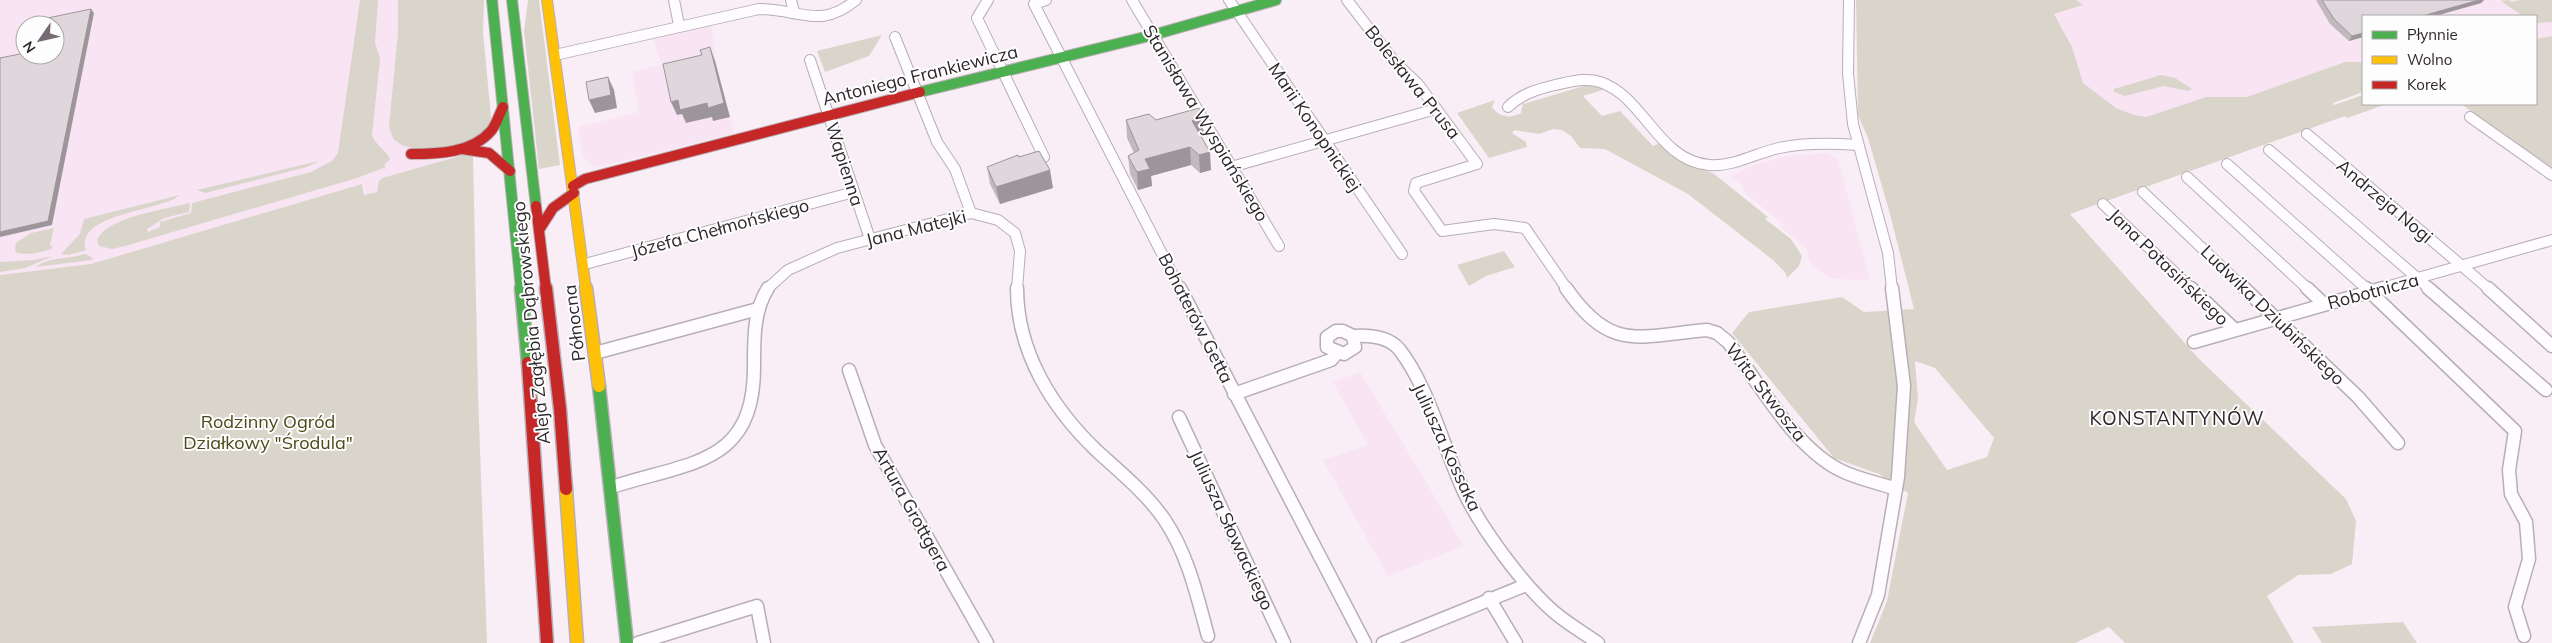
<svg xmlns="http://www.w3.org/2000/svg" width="2552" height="643" viewBox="0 0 2552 643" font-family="Mulish,sans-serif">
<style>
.built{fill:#f8e4f2;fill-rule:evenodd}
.green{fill:#dad5cb;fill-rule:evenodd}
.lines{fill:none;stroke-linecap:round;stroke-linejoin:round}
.street-far1-casing{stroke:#b8afb6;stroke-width:12}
.street-casing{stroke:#b8afb6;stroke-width:15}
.fast-far1-casing{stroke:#b8afb6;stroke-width:12}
.fast-casing{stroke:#b8afb6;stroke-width:15}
.slow-far1-casing{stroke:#b8afb6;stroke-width:12}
.slow-casing{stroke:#b8afb6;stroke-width:15}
.jam-far1-casing{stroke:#b8afb6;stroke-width:12}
.jam-casing{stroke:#b8afb6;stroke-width:15}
.street-far1{stroke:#fefcfe;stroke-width:10}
.street{stroke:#fefcfe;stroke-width:12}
.fast-far1{stroke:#4caf50;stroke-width:10}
.fast{stroke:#4caf50;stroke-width:12}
.slow-far1{stroke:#ffc107;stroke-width:10}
.slow{stroke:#ffc107;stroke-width:12}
.jam-far1{stroke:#c62828;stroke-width:10}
.jam{stroke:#c62828;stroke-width:12}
.wall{fill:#c0b9bd}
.shaded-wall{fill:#9c969a}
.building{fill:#dfd7dc;stroke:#9c969a}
.labels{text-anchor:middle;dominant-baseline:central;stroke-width:4;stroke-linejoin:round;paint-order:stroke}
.street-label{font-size:18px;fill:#2e262c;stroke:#fdfdfd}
.park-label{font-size:18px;fill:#4b4a17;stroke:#fdfdfd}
.neighbourhood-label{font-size:19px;letter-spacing:1px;fill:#2e262c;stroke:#fdfdfd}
</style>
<rect width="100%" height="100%" fill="#f9eef6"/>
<!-- built -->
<g class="built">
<path d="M0 0H484L483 32 491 117 467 154 382 178 379 181 377 192 364 195V186L362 184 91 264 0 275ZM25 25H55V55H25Z"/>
<path d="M2076 0H2552V36L2536 39V16H2363V62H2345L2247 97H2206L2146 117 2134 115 2116 108 2083 84 2072 47 2054 14 2083 5Z"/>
<path d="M711 25 716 61 734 133 595 168 583 157 578 127 639 112 632 72 661 65 653 38Z"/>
<path d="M1827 153 1838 159 1870 280 1830 279 1809 261 1807 250 1781 227 1784 225 1744 192 1743 186 1729 176 1754 165 1786 156Z"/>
<path d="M1360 372 1464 546 1388 576 1323 460 1368 445 1333 382Z"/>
</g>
<!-- green -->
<g class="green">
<path d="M360 0H378L375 42 380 59 372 135C376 146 386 150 390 159L384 165 386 167 357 178 125 246 112 249 99 246 97 240C108 216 165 210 190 203L189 212 164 218 147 229 148 232 160 227V222L191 213 192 203 311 172 332 161 338 153Z"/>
<path d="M398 0H484L483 32 491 117C489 146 410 161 393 138 391 135 391 130 389 127L398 32Z"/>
<path d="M528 0H539L560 165 539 169 524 31Z"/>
<path d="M1856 0H2076L2083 5 2054 14 2072 47 2083 83 2116 108 2134 115 2146 117 2206 97H2247L2345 62H2363V92L2333 103 2334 105 2363 95V104H2387L2347 118 2345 116 2070 214 2199 359 2346 499 2356 521 2352 564 2331 574 2298 575 2267 596 2294 643H2125L2109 627 2075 643H1870L1887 601 1908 493 1879 474 1834 458 1732 333 1749 312 1842 297 1864 312 1914 309 1890 214 1868 138 1858 115ZM1915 361 1935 368 1994 438 1987 457 1947 470 1914 422 1918 399Z"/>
<path d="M2508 0 2512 2 2520 0H2552V22L2536 23V16H2523L2501 1Z"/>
<path d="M882 35 869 56 825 72 817 51Z"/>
<path d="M2552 36V169L2461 104H2536V39Z"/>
<path d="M2161 75 2175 78 2192 89 2188 91 2164 86 2125 96 2114 92V89Z"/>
<path d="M1594 83 1609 88 1583 96 1602 116 1620 111 1653 146 1660 143 1686 161 1714 174 1768 217 1765 219 1791 239 1802 256 1799 266 1787 278 1785 272 1773 260 1688 194 1605 149 1580 148 1571 136 1562 130 1553 129 1539 134 1514 130 1512 133 1526 142 1527 147 1489 158 1457 113 1495 100 1492 107C1499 117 1510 119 1521 113L1523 104Z"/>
<path d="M467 154 473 155 478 394 487 643H0V275L91 264 362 184 364 195 377 192 379 181 382 178Z"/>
<path d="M319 161 307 167 205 193 197 190Z"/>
<path d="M180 195C163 211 74 213 86 250L69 255 61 254 80 234 84 219Z"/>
<path d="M54 228 50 245 53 248C42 253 29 255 17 253L15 250 16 243 31 233Z"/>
<path d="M1504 251 1515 267 1486 276 1469 286 1457 265Z"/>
<path d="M85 254 93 258 92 260 36 267C50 256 67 260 85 254Z"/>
<path d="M53 256 25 268 0 272V262L34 260Z"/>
<path d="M2403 622 2417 643H2322L2312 627Z"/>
</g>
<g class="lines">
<!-- street-far1 casing -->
<g class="street-far1-casing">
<g id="street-far1">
<path d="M674 0 679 25"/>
<path d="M791 0 794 12"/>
<path d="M988 0 977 18 1044 157"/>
<path d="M1046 0 1034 4 1180 289"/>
<path d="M1132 0 1279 246"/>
<path d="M1229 0 1402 254"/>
<path d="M1347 0 1394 61 1418 84 1477 164 1416 183 1414 191 1442 231 1494 224 1525 228 1567 289"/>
<path d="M1849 0 1848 73 1853 124 1888 253 1892 289"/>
<path d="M895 37 937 142 955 169 971 213"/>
<path d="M555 55 759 9C800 9 820 30 856 0"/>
<path d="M810 60 870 239"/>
<path d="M1508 107C1521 94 1538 89 1555 85 1570 82 1585 77 1600 82 1645 97 1657 160 1709 165 1733 167 1756 153 1779 148 1805 142 1832 143 1858 145"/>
<path d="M2470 117 2552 175"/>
<path d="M2307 134 2489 289"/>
<path d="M2269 150 2430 289"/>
<path d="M2227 164 2367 289"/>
<path d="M1231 167 1436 109"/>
<path d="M2187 177 2308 289"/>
<path d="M2143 192 2245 289"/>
<path d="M2103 204 2192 289"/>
<path d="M585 264 854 192"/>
<path d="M767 289 788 270 837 248 971 213 998 220 1015 233 1020 251 1017 289"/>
<path d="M2379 289 2552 240"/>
</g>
</g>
<!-- street casing -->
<g class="street-casing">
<g id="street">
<path d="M1017 288C1017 352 1052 408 1097 451 1120 472 1146 493 1164 519 1188 554 1197 596 1208 636"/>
<path d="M1180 288 1365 643"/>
<path d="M1566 288C1611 353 1638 336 1707 330L1717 333 1728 342C1759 383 1792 444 1838 469 1856 479 1877 482 1896 489"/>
<path d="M2191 288 2235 330"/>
<path d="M2244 288 2358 397 2398 443"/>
<path d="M2307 288 2324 304"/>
<path d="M2366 288 2515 431 2509 470 2511 494 2526 522 2529 559 2515 607 2524 636"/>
<path d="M2428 288 2546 390"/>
<path d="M2488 288 2552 346"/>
<path d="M1336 331H1343L1353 336 1355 347 1344 354 1327 347V337Z"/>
<path d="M1353 336C1368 335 1388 336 1399 349 1429 387 1444 450 1465 494 1483 531 1524 586 1554 612 1568 624 1584 633 1598 643"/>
<path d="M2194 342 2383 288"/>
<path d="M595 353 758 309"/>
<path d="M849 370 875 445 987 643"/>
<path d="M1234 394 1331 360 1337 353"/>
<path d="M1179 417 1284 643"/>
<path d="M612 487C691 461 756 466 754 362 754 337 754 310 768 288"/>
<path d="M1489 598 1516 643"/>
<path d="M638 643 757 606 764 643"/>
<path d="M1383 643 1526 585"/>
<path d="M1859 643 1878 595 1898 477 1904 386 1892 288"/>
</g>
</g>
<!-- fast-far1 casing -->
<g class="fast-far1-casing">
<g id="fast-far1">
<path d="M492 0 521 289"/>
<path d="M512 0 536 206"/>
<path d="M920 92 1153 35 1276 0"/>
</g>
</g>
<!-- fast casing -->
<g class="fast-casing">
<g id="fast">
<path d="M521 288 528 363"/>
<path d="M599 386 627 643"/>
</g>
</g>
<!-- slow-far1 casing -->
<g class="slow-far1-casing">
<path id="slow-far1" d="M547 0 586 289"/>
</g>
<!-- slow casing -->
<g class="slow-casing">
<g id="slow">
<path d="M586 288 599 386"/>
<path d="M566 489 577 643"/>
</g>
</g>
<!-- jam-far1 casing -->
<g class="jam-far1-casing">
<g id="jam-far1">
<path d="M462 149 489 153 510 171"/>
<path d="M411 154C438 154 472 153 491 131 496 125 499 115 503 107"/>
<path d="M573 186 585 179 920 92"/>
<path d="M536 206 546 289"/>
<path d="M539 230 553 208 574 193"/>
</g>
</g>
<!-- jam casing -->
<g class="jam-casing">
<g id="jam">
<path d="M546 288 560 409 566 489"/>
<path d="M528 363 547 643"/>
</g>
</g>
<!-- street-far1 -->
<use href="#street-far1" class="street-far1"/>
<!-- street -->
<use href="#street" class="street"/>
<!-- fast-far1 -->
<use href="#fast-far1" class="fast-far1"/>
<!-- fast -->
<use href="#fast" class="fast"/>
<!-- slow-far1 -->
<use href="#slow-far1" class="slow-far1"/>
<!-- slow -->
<use href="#slow" class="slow"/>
<!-- jam-far1 -->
<use href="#jam-far1" class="jam-far1"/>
<!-- jam -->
<use href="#jam" class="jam"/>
</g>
<!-- wall -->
<g class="wall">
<path d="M2316 0H2484L2481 3 2435 16H2363V37L2349 41 2330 24Z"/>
<path d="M1202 115 1203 133 1200 135 1211 170 1200 173 1191 165 1151 176 1152 186 1138 190 1130 174 1128 156 1134 153 1127 138 1126 120H1156Z"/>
<path d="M1019 157 1053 188 1000 204 990 184 987 167Z"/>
</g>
<!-- shaded-wall -->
<g class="shaded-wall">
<path d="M2479 0H2484L2481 3 2435 16H2422Z"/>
<path d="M91 9 94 13 52 225 0 237V232Z"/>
<path d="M2363 33V37L2349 41 2352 36Z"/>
<path d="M710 47 715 61 730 117 713 121 712 117 686 123 682 114 677 115 671 102Z"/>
<path d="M608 77 614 90 617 108 595 113 589 100Z"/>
<path d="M1202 115 1203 133 1193 139 1192 121Z"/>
<path d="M1190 147 1191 165 1151 176 1152 186 1138 190 1137 172 1145 159Z"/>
<path d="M1210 152 1211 170 1200 173 1199 155Z"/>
<path d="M1050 170 1053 188 1000 204 996 187Z"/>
</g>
<!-- building -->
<g class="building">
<path d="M2322 0H2479L2422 16H2363V33L2352 36 2334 19Z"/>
<path d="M91 9 48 221 0 232V58L25 53V55H55V25H36L38 20Z"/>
<path d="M710 47 724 103 708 108 707 103 680 110 678 100 671 102 663 64 702 55 700 50Z"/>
<path d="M608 77 611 95 589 100 586 82Z"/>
<path d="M1199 108 1202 115 1192 121 1210 152 1199 155 1190 147 1145 159 1150 169 1137 172 1128 156 1139 150 1126 120 1149 114 1156 120Z"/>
<path d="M1039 151 1050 170 996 187 987 167 1018 155 1019 157Z"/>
</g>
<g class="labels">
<!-- street labels -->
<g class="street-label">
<text transform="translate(920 75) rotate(-14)">Antoniego Frankiewicza</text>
<text transform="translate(1413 82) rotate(51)">Bolesława Prusa</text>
<text transform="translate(1206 123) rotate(59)">Stanisława Wyspiańskiego</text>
<text transform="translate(1315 127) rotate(56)">Marii Konopnickiej</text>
<text transform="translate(845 164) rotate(72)">Wapienna</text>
<text transform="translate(2385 201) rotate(40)">Andrzeja Nogi</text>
<text transform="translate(720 228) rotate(-15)">Józefa Chełmońskiego</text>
<text transform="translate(916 228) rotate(-14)">Jana Matejki</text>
<text transform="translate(2169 267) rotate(44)">Jana Potasińskiego</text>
<text transform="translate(2373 291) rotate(-15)">Robotnicza</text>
<text transform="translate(2273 315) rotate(44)">Ludwika Dziubińskiego</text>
<text transform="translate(1196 318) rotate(63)">Bohaterów Getta</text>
<text transform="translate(531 323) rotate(-96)">Aleja Zagłębia Dąbrowskiego</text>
<text transform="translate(574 323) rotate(-97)">Północna</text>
<text transform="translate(1766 392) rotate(52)">Wita Stwosza</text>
<text transform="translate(1447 447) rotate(65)">Juliusza Kossaka</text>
<text transform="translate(912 509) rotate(61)">Artura Grottgera</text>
<text transform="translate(1232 530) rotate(65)">Juliusza Słowackiego</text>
</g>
<!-- park labels -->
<g class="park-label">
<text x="268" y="421">Rodzinny Ogród<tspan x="268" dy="21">Działkowy "Środula"</tspan></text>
</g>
<!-- neighbourhood labels -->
<g class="neighbourhood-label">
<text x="2177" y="418">KONSTANTYNÓW</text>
</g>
</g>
<!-- legend -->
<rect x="2362" y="15" width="175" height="90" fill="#fdfdfd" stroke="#aaa7a9"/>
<rect x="2372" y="31" width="25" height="8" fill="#4caf50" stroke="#aaa7a9"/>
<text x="2407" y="40" font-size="15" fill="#2e262c">Płynnie</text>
<rect x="2372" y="56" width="25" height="8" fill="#ffc107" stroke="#aaa7a9"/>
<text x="2407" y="65" font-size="15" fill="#2e262c">Wolno</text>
<rect x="2372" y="81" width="25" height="8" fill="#c62828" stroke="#aaa7a9"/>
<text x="2407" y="90" font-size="15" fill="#2e262c">Korek</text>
<!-- north arrow -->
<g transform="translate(40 40) rotate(236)"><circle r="24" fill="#fdfdfd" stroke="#aaa7a9"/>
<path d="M0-4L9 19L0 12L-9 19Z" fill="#756c73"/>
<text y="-8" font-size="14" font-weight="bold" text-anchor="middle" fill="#2e262c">N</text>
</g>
</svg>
